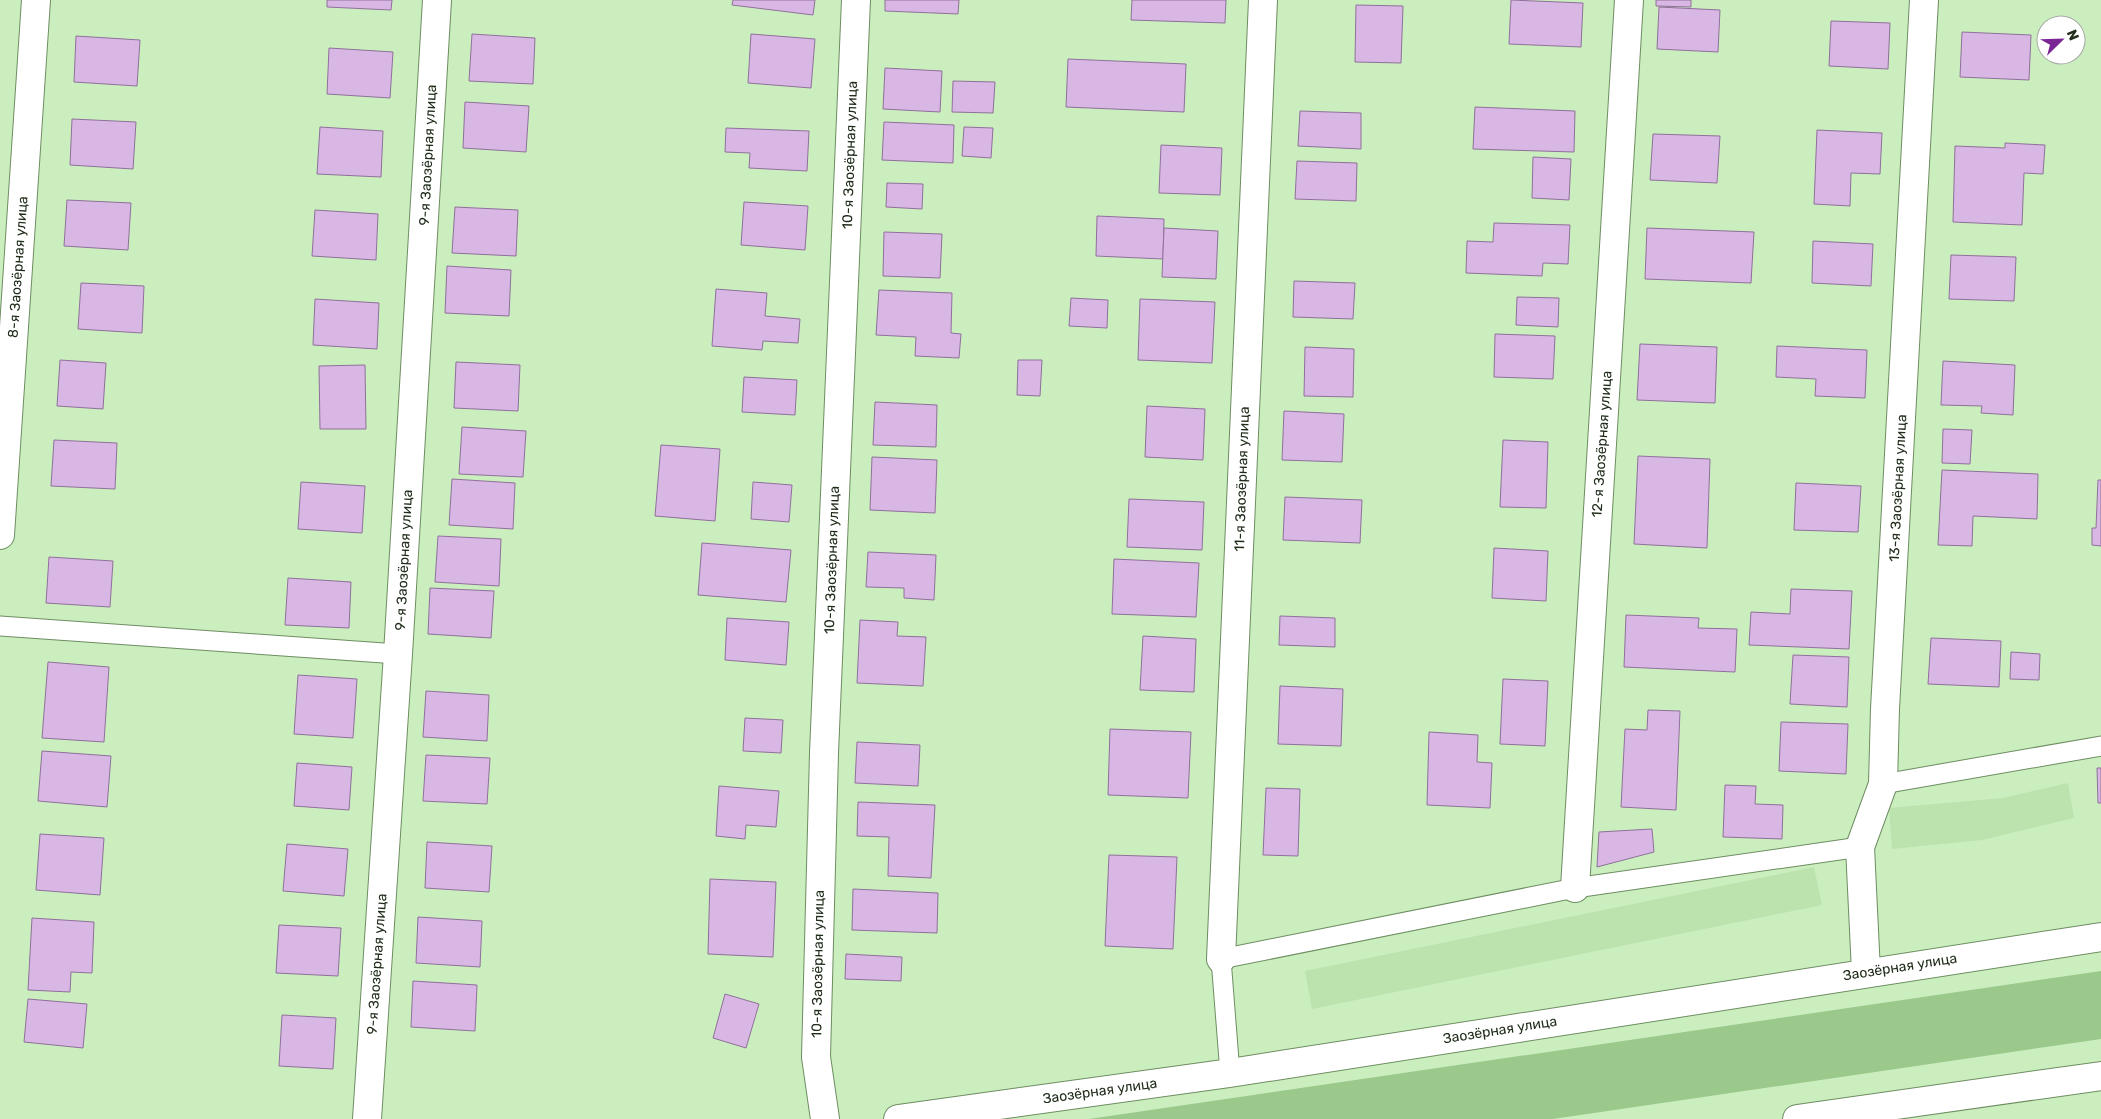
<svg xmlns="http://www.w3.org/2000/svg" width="2101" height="1119" viewBox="0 0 2101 1119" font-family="Rubik,sans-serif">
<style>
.built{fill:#bce2ae}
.green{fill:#9bc88b}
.building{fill:#d9b7e4;stroke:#8f709a}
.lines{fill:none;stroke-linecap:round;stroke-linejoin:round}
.lane-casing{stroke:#6e8d62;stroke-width:21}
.street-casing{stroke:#6e8d62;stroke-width:30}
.secondary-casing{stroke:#6e8d62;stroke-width:30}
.lane{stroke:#fff;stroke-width:19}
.street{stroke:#fff;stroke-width:28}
.secondary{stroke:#fff;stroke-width:28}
.labels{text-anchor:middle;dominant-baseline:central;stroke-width:4.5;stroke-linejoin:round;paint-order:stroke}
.street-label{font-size:14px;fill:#202d1b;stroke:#fff}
</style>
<rect width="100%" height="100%" fill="#cbeebf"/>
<!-- built -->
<g class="built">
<path d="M2068 783 2074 818 1982 840 1892 849 1889 808 2003 798Z"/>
<path d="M1814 867 1822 905 1312 1009 1305 971Z"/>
</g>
<!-- green -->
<path class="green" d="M2101 971V1039L1553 1119H1089Z"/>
<!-- building -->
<g class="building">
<path d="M327 0H392L391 10 327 7Z"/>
<path d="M733 0H815L813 15 732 5Z"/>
<path d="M885 0H959L958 14 885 11Z"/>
<path d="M1132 0H1226L1225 23 1131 20Z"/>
<path d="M1511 0 1583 3 1581 47 1509 44Z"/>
<path d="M1656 0H1691V7L1656 6Z"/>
<path d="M1356 5 1403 6 1401 63 1355 62Z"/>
<path d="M1659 7 1720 10 1718 52 1657 49Z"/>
<path d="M1831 21 1890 23 1888 69 1829 66Z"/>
<path d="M1962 32 2031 35 2029 80 1960 77Z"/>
<path d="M472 34 535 38 533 84 469 81Z"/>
<path d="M751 34 815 39 811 88 748 83Z"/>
<path d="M76 36 140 40 137 86 74 82Z"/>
<path d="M329 48 393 52 390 98 327 94Z"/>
<path d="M1068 59 1186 64 1184 112 1066 107Z"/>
<path d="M885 68 942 71 940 112 883 109Z"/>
<path d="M953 81 995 82 993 113 952 112Z"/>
<path d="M465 102 529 106 526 152 463 148Z"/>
<path d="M1475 107 1575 111 1574 152 1473 149Z"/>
<path d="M1300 111 1361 113V149L1298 146Z"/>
<path d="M72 119 136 122 133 169 70 165Z"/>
<path d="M884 122 954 125 953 163 882 160Z"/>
<path d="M320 127 383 131 381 177 317 174Z"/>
<path d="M964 127 993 128 991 158 962 156Z"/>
<path d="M726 128 809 131 807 171 749 168 750 153 725 152Z"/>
<path d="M1817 130 1882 133 1880 174 1851 173 1850 206 1814 204Z"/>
<path d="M1653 134 1720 136 1717 183 1650 180Z"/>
<path d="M2005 143 2045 145 2043 174 2024 173 2022 225 1953 222 1955 146 2005 148Z"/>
<path d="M1161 145 1222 148 1220 195 1159 193Z"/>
<path d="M1533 157 1571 159 1569 200 1532 198Z"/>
<path d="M1297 161 1357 163 1356 201 1295 199Z"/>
<path d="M887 183 923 184 922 209 886 207Z"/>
<path d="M67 200 131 203 128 250 64 246Z"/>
<path d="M744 202 808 206 805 250 741 245Z"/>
<path d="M455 207 518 210 516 256 452 253Z"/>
<path d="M315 210 378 214 376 260 312 256Z"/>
<path d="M1097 216 1164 219 1163 259 1096 256Z"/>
<path d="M1494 223 1570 225 1568 264 1543 263 1542 276 1466 273 1467 241 1493 242Z"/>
<path d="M1164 228 1218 231 1216 279 1162 277Z"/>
<path d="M1647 228 1754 232 1751 283 1645 279Z"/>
<path d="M884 232 942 234 940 278 883 276Z"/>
<path d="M1813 241 1873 244 1871 286 1812 283Z"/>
<path d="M1951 255 2016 257 2014 301 1949 299Z"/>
<path d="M447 266 511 270 509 316 445 313Z"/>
<path d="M1294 281 1355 283 1353 319 1293 317Z"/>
<path d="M81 283 144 286 142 333 78 329Z"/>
<path d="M716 289 767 293 765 316 800 319 798 343 763 341 762 350 712 346Z"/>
<path d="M879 290 952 293 951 333 961 334 959 358 915 356 916 337 876 335Z"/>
<path d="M1517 297 1559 298 1558 327 1516 325Z"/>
<path d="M1071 298 1108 300 1107 328 1069 326Z"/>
<path d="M315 299 379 303 377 349 313 345Z"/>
<path d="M1140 299 1215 302 1212 363 1138 360Z"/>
<path d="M1495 334 1555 336 1553 379 1494 377Z"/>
<path d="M1640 344 1717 347 1715 403 1637 400Z"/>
<path d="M1777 346 1867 350 1865 398 1815 396 1816 379 1776 377Z"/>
<path d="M1305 347 1354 349 1353 397 1304 396Z"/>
<path d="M60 360 106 363 103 409 57 406Z"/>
<path d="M1018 360H1042L1040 396 1017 395Z"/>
<path d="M1943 361 2015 365 2013 415 1981 413 1982 406 1941 405Z"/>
<path d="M456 362 520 365 518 411 454 408Z"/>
<path d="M365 365 366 429H320L319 366Z"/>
<path d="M744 377 797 380 795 415 742 412Z"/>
<path d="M875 402 937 405 936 447 873 445Z"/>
<path d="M1147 406 1205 409 1203 460 1145 457Z"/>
<path d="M1284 411 1344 414 1342 462 1282 460Z"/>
<path d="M462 427 526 431 523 477 459 474Z"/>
<path d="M1943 429 1972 430 1970 464 1942 463Z"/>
<path d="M54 440 117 443 115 489 51 486Z"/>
<path d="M1503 440 1548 442 1546 508 1500 507Z"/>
<path d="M661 445 720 449 715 521 655 516Z"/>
<path d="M1638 456 1710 459 1707 548 1634 544Z"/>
<path d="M872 457 937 460 935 513 870 510Z"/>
<path d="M1942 470 2038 474 2037 519 1973 516 1972 546 1938 545Z"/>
<path d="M452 479 515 483 513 529 449 525Z"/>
<path d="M2098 480H2101V546L2092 545V528H2096Z"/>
<path d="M301 482 365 486 362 533 298 529Z"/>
<path d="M753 482 792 485 789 522 751 519Z"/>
<path d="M1796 483 1861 486 1858 532 1794 530Z"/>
<path d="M1285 497 1362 500 1360 543 1283 540Z"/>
<path d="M1129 499 1204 502 1202 550 1127 547Z"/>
<path d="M438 536 501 539 499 586 435 582Z"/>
<path d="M702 543 791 550 786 602 698 595Z"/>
<path d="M1494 548 1548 551 1546 601 1492 598Z"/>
<path d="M868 552 936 555 934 600 904 598V588L866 587Z"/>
<path d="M49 557 113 561 110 607 46 603Z"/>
<path d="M1114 559 1199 563 1196 617 1112 614Z"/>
<path d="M288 578 351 582 349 628 285 625Z"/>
<path d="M430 588 494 591 491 638 428 634Z"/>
<path d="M1791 589 1852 591 1849 649 1749 645 1751 612 1790 614Z"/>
<path d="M1626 615 1699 618 1698 628 1737 629 1735 672 1624 667Z"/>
<path d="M1280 616 1335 618V647L1279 645Z"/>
<path d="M727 618 789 622 786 665 725 660Z"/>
<path d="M860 620 898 622 897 636 926 637 923 686 857 683Z"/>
<path d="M1143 636 1196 639 1194 692 1140 690Z"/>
<path d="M1931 638 2001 641 1999 687 1928 684Z"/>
<path d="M2011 652 2040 654 2039 680 2010 679Z"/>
<path d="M1793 655 1849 657 1847 707 1790 704Z"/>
<path d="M48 662 109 667 104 742 42 738Z"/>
<path d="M298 675 357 679 353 738 294 734Z"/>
<path d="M1503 679 1548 681 1545 746 1500 744Z"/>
<path d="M1280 686 1343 689 1341 746 1278 744Z"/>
<path d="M426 691 489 695 487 741 423 737Z"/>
<path d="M1648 710 1680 711 1676 810 1621 807 1625 729 1647 730Z"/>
<path d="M745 718 783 720 781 753 743 751Z"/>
<path d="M1781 722 1848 724 1846 774 1779 771Z"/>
<path d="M1110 729 1191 732 1188 798 1108 795Z"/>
<path d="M1429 732 1478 735 1477 762 1492 763 1490 808 1427 805Z"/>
<path d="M857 742 920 745 918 786 855 783Z"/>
<path d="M42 751 111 756 107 807 38 801Z"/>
<path d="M426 755 490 758 487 804 423 801Z"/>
<path d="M297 763 352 767 349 810 294 806Z"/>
<path d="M2097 768H2101V803H2098Z"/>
<path d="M1725 785 1756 786 1755 804 1783 805 1782 839 1723 837Z"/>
<path d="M719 786 779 791 776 827 746 825 745 839 716 836Z"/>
<path d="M1266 788 1300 789 1298 856 1263 855Z"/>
<path d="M858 802 935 805 931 878 888 876 889 837 857 836Z"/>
<path d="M1652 829 1654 852 1597 867 1599 832Z"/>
<path d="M40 834 104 838 100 895 36 890Z"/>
<path d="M427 842 492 846 489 892 425 888Z"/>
<path d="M287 844 348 849 344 896 283 891Z"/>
<path d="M1109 855 1177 857 1173 949 1105 946Z"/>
<path d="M710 879 776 882 773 957 708 954Z"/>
<path d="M853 889 938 893 937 933 852 930Z"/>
<path d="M418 917 482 921 480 967 416 963Z"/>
<path d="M32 918 94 922 92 973 71 972 70 992 28 990Z"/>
<path d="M279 925 341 928 338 976 276 973Z"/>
<path d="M846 954 902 957 901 981 845 979Z"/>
<path d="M413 981 477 985 475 1031 411 1027Z"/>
<path d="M725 994 759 1004 746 1048 713 1038Z"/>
<path d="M28 999 87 1004 83 1048 24 1042Z"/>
<path d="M282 1015 336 1018 333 1069 279 1066Z"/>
</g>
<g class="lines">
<!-- lane casing -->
<g class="lane-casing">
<g id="lane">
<path d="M0 626 398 654"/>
<path d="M1883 784 2101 746"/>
<path d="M1230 1073 1221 959 1575 888 1860 847"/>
</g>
</g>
<!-- street casing -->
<g class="street-casing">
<g id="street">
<path d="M0 535 36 0"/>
<path d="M1575 888 1629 0"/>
<path d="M1221 959 1263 0"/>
<path d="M1866 972 1860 847 1883 784 1885 709 1924 0"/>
<path d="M367 1119 398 654 437 0"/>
<path d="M825 1119 816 1057 824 753 856 0"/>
</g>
</g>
<!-- secondary casing -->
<g class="secondary-casing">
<g id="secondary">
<path d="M898 1119 1230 1073 2101 937"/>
<path d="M1797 1119 2101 1076"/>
</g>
</g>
<!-- lane -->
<use href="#lane" class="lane"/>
<!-- street -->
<use href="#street" class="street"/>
<!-- secondary -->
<use href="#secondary" class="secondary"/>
</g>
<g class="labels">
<!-- street labels -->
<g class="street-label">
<text transform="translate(428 155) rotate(-87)">9-я Заозёрная улица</text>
<text transform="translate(850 155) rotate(-88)">10-я Заозёрная улица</text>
<text transform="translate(18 267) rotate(-86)">8-я Заозёрная улица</text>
<text transform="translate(1602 444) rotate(-86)">12-я Заозёрная улица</text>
<text transform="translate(1242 479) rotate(-88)">11-я Заозёрная улица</text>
<text transform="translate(1898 488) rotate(-87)">13-я Заозёрная улица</text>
<text transform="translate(404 560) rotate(-87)">9-я Заозёрная улица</text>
<text transform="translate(832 560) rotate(-88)">10-я Заозёрная улица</text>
<text transform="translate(377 964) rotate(-86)">9-я Заозёрная улица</text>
<text transform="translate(818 964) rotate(-89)">10-я Заозёрная улица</text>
<text transform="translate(1900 967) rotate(-9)">Заозёрная улица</text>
<text transform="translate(1500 1030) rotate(-9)">Заозёрная улица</text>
<text transform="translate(1100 1091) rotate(-8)">Заозёрная улица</text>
</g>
</g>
<!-- north arrow -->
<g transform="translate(2061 40) rotate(67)"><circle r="24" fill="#ffffff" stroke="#a6aba4"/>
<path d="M0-4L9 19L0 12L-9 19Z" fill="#7c2695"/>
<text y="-8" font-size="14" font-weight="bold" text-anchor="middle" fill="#202d1b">N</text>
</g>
</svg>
